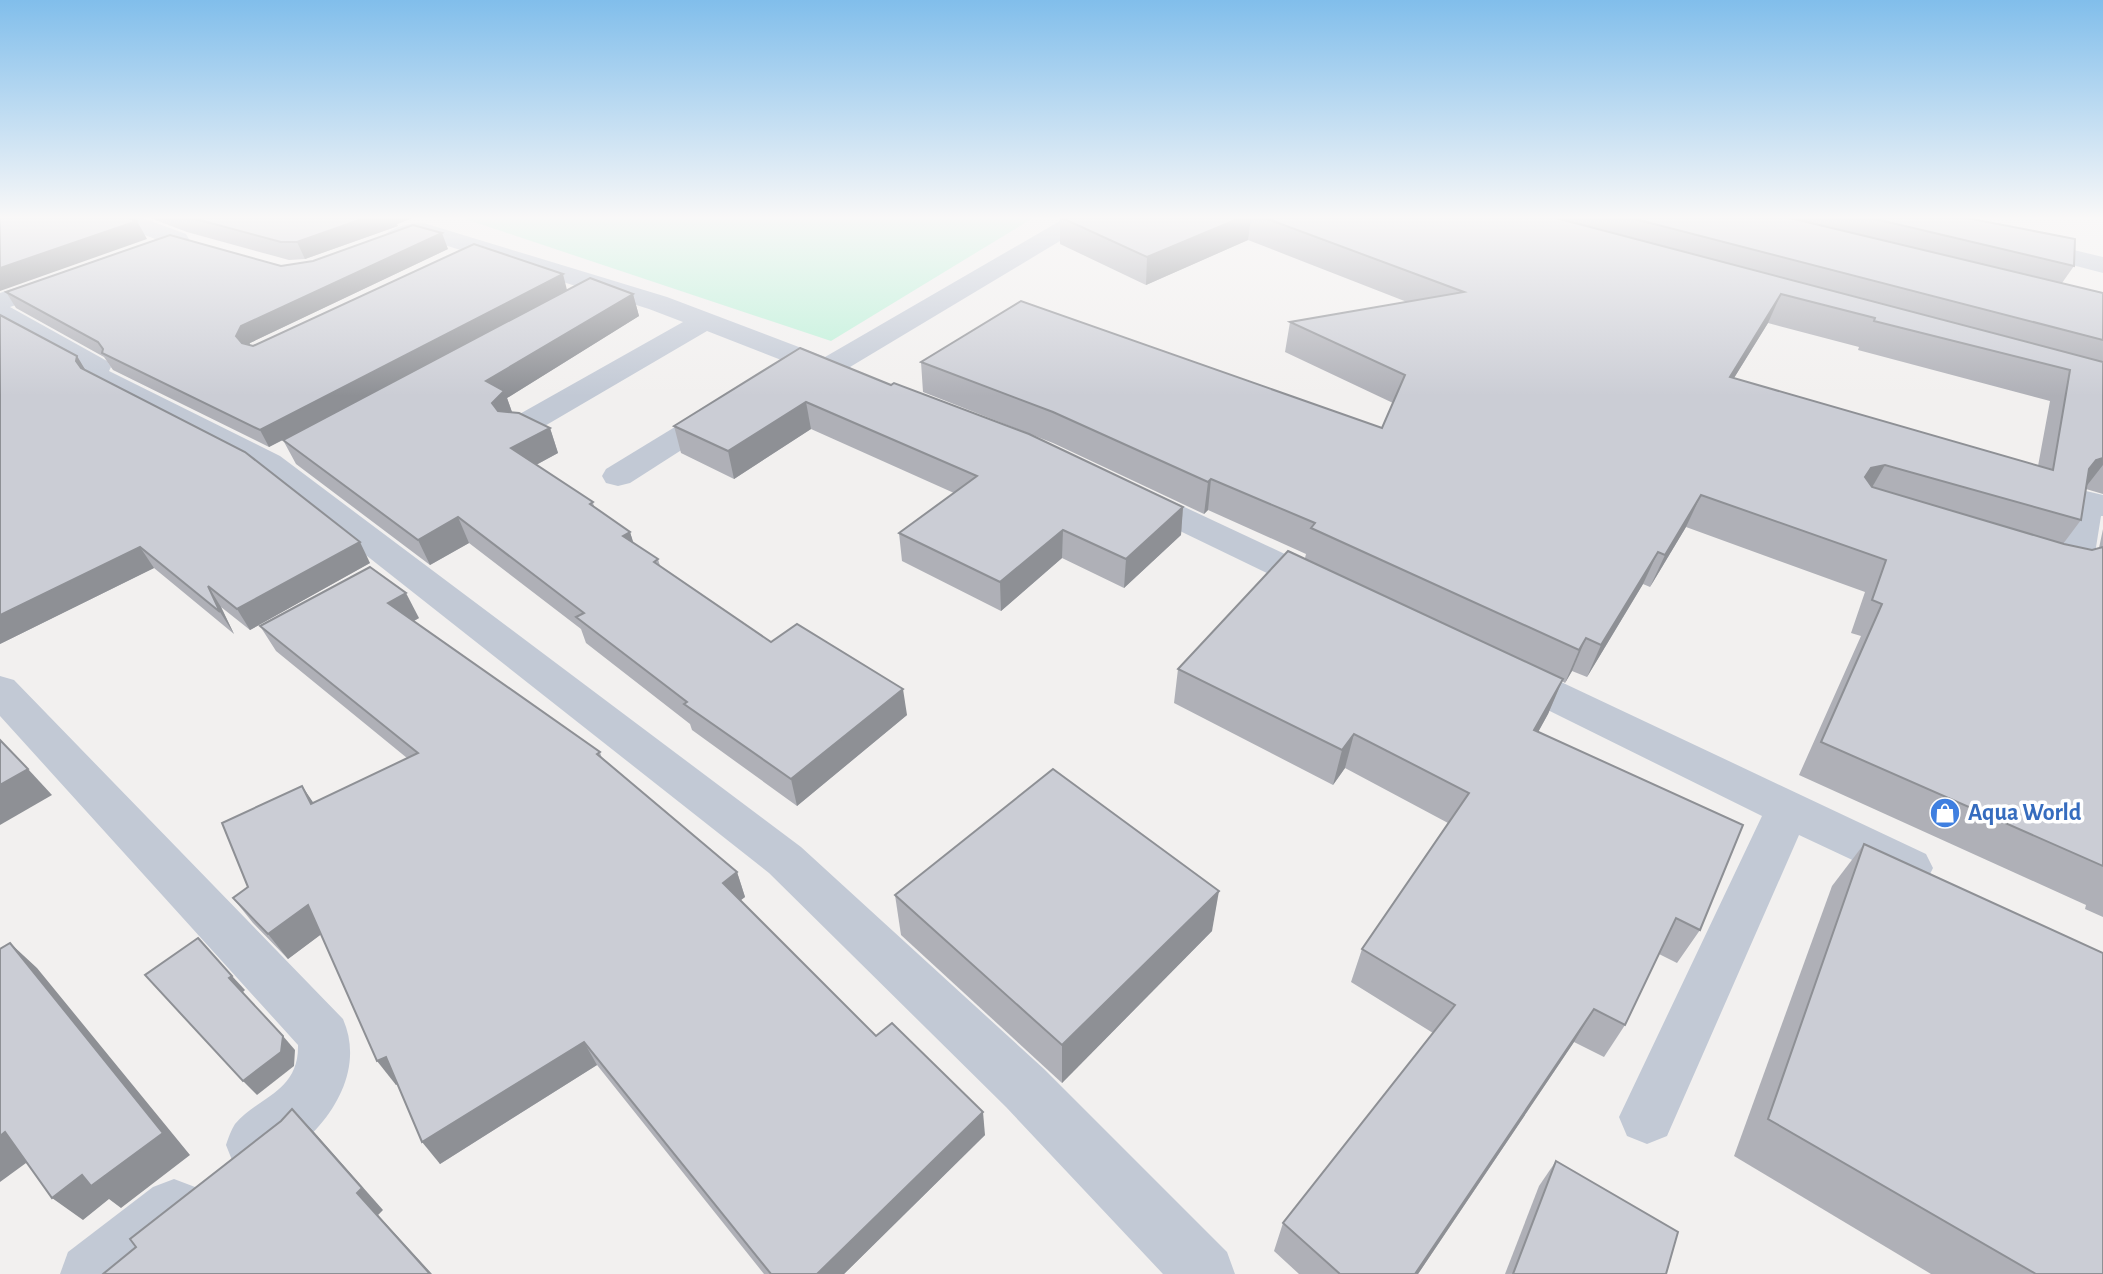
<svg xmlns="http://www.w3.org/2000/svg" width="2103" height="1274" viewBox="0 0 2103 1274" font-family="'Alegreya Sans',sans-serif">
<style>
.green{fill:#bcf1d8}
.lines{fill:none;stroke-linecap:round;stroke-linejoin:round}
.street{fill:#c2c9d5;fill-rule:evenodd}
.wall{fill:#afb0b7;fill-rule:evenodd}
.shaded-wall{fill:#8e9095}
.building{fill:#cbcdd5;stroke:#8e9095;stroke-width:2;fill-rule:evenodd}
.labels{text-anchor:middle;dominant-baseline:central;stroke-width:7;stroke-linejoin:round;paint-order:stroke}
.shop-label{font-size:24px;font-weight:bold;fill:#366cbe;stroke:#fff;text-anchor:start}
</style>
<rect width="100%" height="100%" fill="#f2f0ef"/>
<!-- green -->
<path class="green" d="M467 218H1033L831 341 465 219Z"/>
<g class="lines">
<!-- street -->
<g class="street">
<path d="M110 218H143L186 234 189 239 186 244 177 246 168 244 114 223Z"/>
<path d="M1065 218H1094L1090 223 850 367 855 373 850 379 840 382 830 379 707 331 531 434 520 436 509 434 504 427 509 420 683 322 649 309 419 237 394 245 385 243 382 238C390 227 414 221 427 224L667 297 825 357Z"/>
<path d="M2024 238 2103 257V273L2015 250 2012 245 2015 240Z"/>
<path d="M61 273 70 275 74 281 70 287 10 307 107 361 111 367 109 371 280 456 801 847 1044 1069 1227 1252 1235 1274H1163L1006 1107 769 873 258 470 95 385 90 379 93 375 0 324V293Z"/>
<path d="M722 402 733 405 737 411 733 417 630 483 618 486 606 483 602 476 606 469 711 405Z"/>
<path d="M1134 486 1146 489 1336 578 1341 586 1336 594 1323 598 1310 594 1122 503 1117 496 1122 489Z"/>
<path d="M2086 491 2103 495V516H2101L2093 566 2088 574 2068 580 2029 571 2024 563 2029 555 2042 552 2059 555 2069 501 2074 494Z"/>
<path d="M1507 659 1521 663 1926 854 1933 868 1926 882 1910 887 1799 835 1667 1136 1647 1144 1627 1136 1619 1117 1762 816 1493 683 1487 673 1493 663Z"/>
<path d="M0 676 14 680 343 1019C371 1083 311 1150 254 1173L234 1165 226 1145C228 1139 231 1130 235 1124 259 1096 299 1092 298 1045L0 716Z"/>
<path d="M174 1179 195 1187 203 1208 195 1229 138 1274H60L68 1252 153 1187Z"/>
</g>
</g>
<!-- wall -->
<g class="wall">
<path d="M150 218H412L397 224 398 226 305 259 289 260 187 232Z"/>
<path d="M1060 218H1556L1560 219 1561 218H1967L2074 266 2062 283 2103 293V494L2086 489 2081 520 2063 544 2092 550 2099 548 2103 529V917L2085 909 2086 905 1799 775 1861 636 1851 633 1865 592 1686 527 1650 587 1643 584 1587 677 1572 671 1565 683 1562 681 1548 714 1538 732 1700 930 1677 963 1659 954 1625 1025 1604 1057 1574 1042 1418 1274H1299L1274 1251 1283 1223 1433 1033 1351 982 1362 949 1448 823 1345 768 1333 785 1174 703 1178 669 1305 558 1306 554 1208 510 1204 514 1053 443 923 392 921 362 1382 428 1393 403 1285 352 1290 322 1407 302 1248 240 1146 285 1060 244ZM1768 323 1859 347 1858 350 2050 401 2038 466 1734 378Z"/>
<path d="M448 249 250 343 249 345 253 346 567 290 633 294 639 316 507 398 512 412 550 428 558 453 536 465 593 502 594 507 630 532 633 543 658 559 660 566 771 642 907 715 797 806 692 730 690 724 586 643 581 629 469 543 430 565 296 464 283 440 269 447 113 370 104 357 16 308 6 292 281 266Z"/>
<path d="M800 348 1183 507 1181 535 1124 588 1062 558 1001 611 902 561 899 533 954 493 811 429 734 479 681 453 674 426Z"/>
<path d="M77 356 85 370 370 563 250 630 221 607 234 634 154 568 0 644Z"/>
<path d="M419 618 414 621 600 752 602 759 737 872 745 897 740 900 876 1036 985 1135 844 1274H764L597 1065 440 1164 397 1084 396 1085 321 934 288 959 253 923 233 898 248 887 302 786 313 803 407 758 276 651 260 626Z"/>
<path d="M1864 844 2103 1274H1931L1734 1156 1832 886Z"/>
<path d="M895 895 1212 931 1062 1083 901 935Z"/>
<path d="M1556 1161 1666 1274H1505L1539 1186Z"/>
</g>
<!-- shaded-wall -->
<g class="shaded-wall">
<path d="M365 218H412L397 224 398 226 305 259 297 242Z"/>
<path d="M1240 218H1251L1248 240 1146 285 1147 257Z"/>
<path d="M137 221 147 239 0 291V268Z"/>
<path d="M442 233 448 249 250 343 245 352 236 336 241 326Z"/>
<path d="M563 274 567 290 269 447 260 430Z"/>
<path d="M633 294 639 316 507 398 513 415 501 427 486 381Z"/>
<path d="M1781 294 1768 323 1716 407 1730 377Z"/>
<path d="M77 356 89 376 76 361Z"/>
<path d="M806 402 811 429 734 479 728 451Z"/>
<path d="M550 428 558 453 521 473 511 448Z"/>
<path d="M2103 458V465L2085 488 2066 501 2096 460Z"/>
<path d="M1885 465 1867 496 1865 477 1871 468Z"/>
<path d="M1211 479 1208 510 1204 514 1208 482Z"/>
<path d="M1701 495 1686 527 1650 587 1665 555Z"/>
<path d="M1183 507 1181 535 1124 588 1126 559Z"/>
<path d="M458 517 469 543 430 565 418 540Z"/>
<path d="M1063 530 1062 558 1001 611 1000 582Z"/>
<path d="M630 532 638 557 623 536Z"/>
<path d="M360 542 370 563 250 630 237 609Z"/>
<path d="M140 547 154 568 0 644V615Z"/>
<path d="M1658 552 1643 584 1587 677 1601 645Z"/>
<path d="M208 586 221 607 234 634 220 612Z"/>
<path d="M406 593 419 618 401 628 388 603Z"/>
<path d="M1586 638 1572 671 1565 683 1579 650Z"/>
<path d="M1563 679 1548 714 1520 765 1534 730Z"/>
<path d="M903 689 907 715 797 806 791 779Z"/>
<path d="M1354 734 1345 768 1333 785 1342 750Z"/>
<path d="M28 769 52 795 0 825V785Z"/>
<path d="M302 786 319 811 311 804Z"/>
<path d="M737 872 745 897 731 908 723 883Z"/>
<path d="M1219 891 1212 931 1062 1083V1045Z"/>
<path d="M308 905 327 930 288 959 268 934Z"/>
<path d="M10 943 37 968 190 1155 121 1208 109 1199 83 1220 52 1198 82 1175Z"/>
<path d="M232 976 245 990 242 993 229 978Z"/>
<path d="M1594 1009 1574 1042 1418 1274H1415Z"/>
<path d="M283 1036 295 1050 294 1066 257 1095 243 1081Z"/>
<path d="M584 1042 597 1065 440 1164 422 1142Z"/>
<path d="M386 1057 404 1080 396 1085 377 1061Z"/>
<path d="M292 1109 314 1132 383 1210 378 1215 432 1274H430L357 1193Z"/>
<path d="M983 1112 985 1135 844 1274H817Z"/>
<path d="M5 1132 37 1155 0 1182V1136Z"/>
</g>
<!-- building -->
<g class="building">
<path d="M0 218H128L137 221 0 268Z"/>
<path d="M192 218H365L297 242H281Z"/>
<path d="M1062 218H1240L1147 257Z"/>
<path d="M1265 218H1556L2103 362V458L2096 460 2089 469 2081 520 1885 465 1871 468 1865 477 1872 487 2064 544 2092 550 2103 547V866L1821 742 1882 604 1872 600 1886 560 1701 495 1665 555 1658 552 1601 645 1586 638 1579 650 1311 528 1315 523 1211 479 1208 482 1053 412 921 362 1021 301 1382 428 1405 375 1290 322 1464 292ZM1781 294 1875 318 1874 321 2070 370 2053 470 1730 377Z"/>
<path d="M1631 218H1790L2103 293V340Z"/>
<path d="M1871 218H1967L2075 239 2074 266Z"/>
<path d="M413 225 442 233 241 326 236 336 242 343 253 346 474 244 563 274 260 430 102 353 103 349 98 342 6 292 170 235 281 266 313 261Z"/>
<path d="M590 278 633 294 486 381 504 391 492 403 498 411 519 413 550 428 511 448 593 502 590 504 630 532 623 536 658 559 654 562 771 642 797 624 903 689 791 779 684 704 687 702 576 617 584 613 458 517 418 540 283 440Z"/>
<path d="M0 315 77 356 76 361 81 368 245 452 360 542 237 609 208 586 220 612 140 547 0 615Z"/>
<path d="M800 348 891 385 894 383 1029 434 1183 507 1126 559 1063 530 1000 582 899 533 977 476 806 402 728 451 674 426Z"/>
<path d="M1288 551 1563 679 1534 730 1743 825 1700 930 1676 918 1625 1025 1594 1009 1415 1274H1340L1283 1223 1455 1005 1362 949 1469 793 1354 734 1342 750 1178 669Z"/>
<path d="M370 567 406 593 388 603 600 752 597 754 737 872 723 883 876 1036 892 1023 983 1112 817 1274H771L584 1042 422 1142 386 1057 377 1061 308 905 268 934 233 898 248 887 222 823 302 786 311 804 418 753 260 626Z"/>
<path d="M0 740 28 769 0 785Z"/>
<path d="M1053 769 1219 891 1062 1045 895 895Z"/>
<path d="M1864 844 2103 953V1274H2036L1768 1119Z"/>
<path d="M198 938 232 976 229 978 283 1036 281 1052 243 1081 145 975Z"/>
<path d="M10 943 163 1133 91 1186 82 1175 52 1198 5 1132 0 1136V949Z"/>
<path d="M292 1109 362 1188 357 1193 430 1274H103L136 1247 130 1239 281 1121Z"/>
<path d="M1556 1161 1678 1232 1666 1274H1513Z"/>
</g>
<!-- sky -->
<linearGradient id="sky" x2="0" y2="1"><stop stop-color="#81beeb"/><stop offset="0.55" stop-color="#f9f8f8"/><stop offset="1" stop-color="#f9f8f8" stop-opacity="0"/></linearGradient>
<rect width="2103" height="396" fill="url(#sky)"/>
<!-- icons -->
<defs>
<g id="shop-disc" transform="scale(1.575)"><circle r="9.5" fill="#3f7fe0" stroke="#fff"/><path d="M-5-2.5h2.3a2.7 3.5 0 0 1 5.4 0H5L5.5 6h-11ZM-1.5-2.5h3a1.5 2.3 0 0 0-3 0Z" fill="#fff"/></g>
</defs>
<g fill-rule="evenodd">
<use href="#shop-disc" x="1945" y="813"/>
</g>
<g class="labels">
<!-- shop labels -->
<g class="shop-label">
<text x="1968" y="813">Aqua World</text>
</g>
</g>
</svg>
